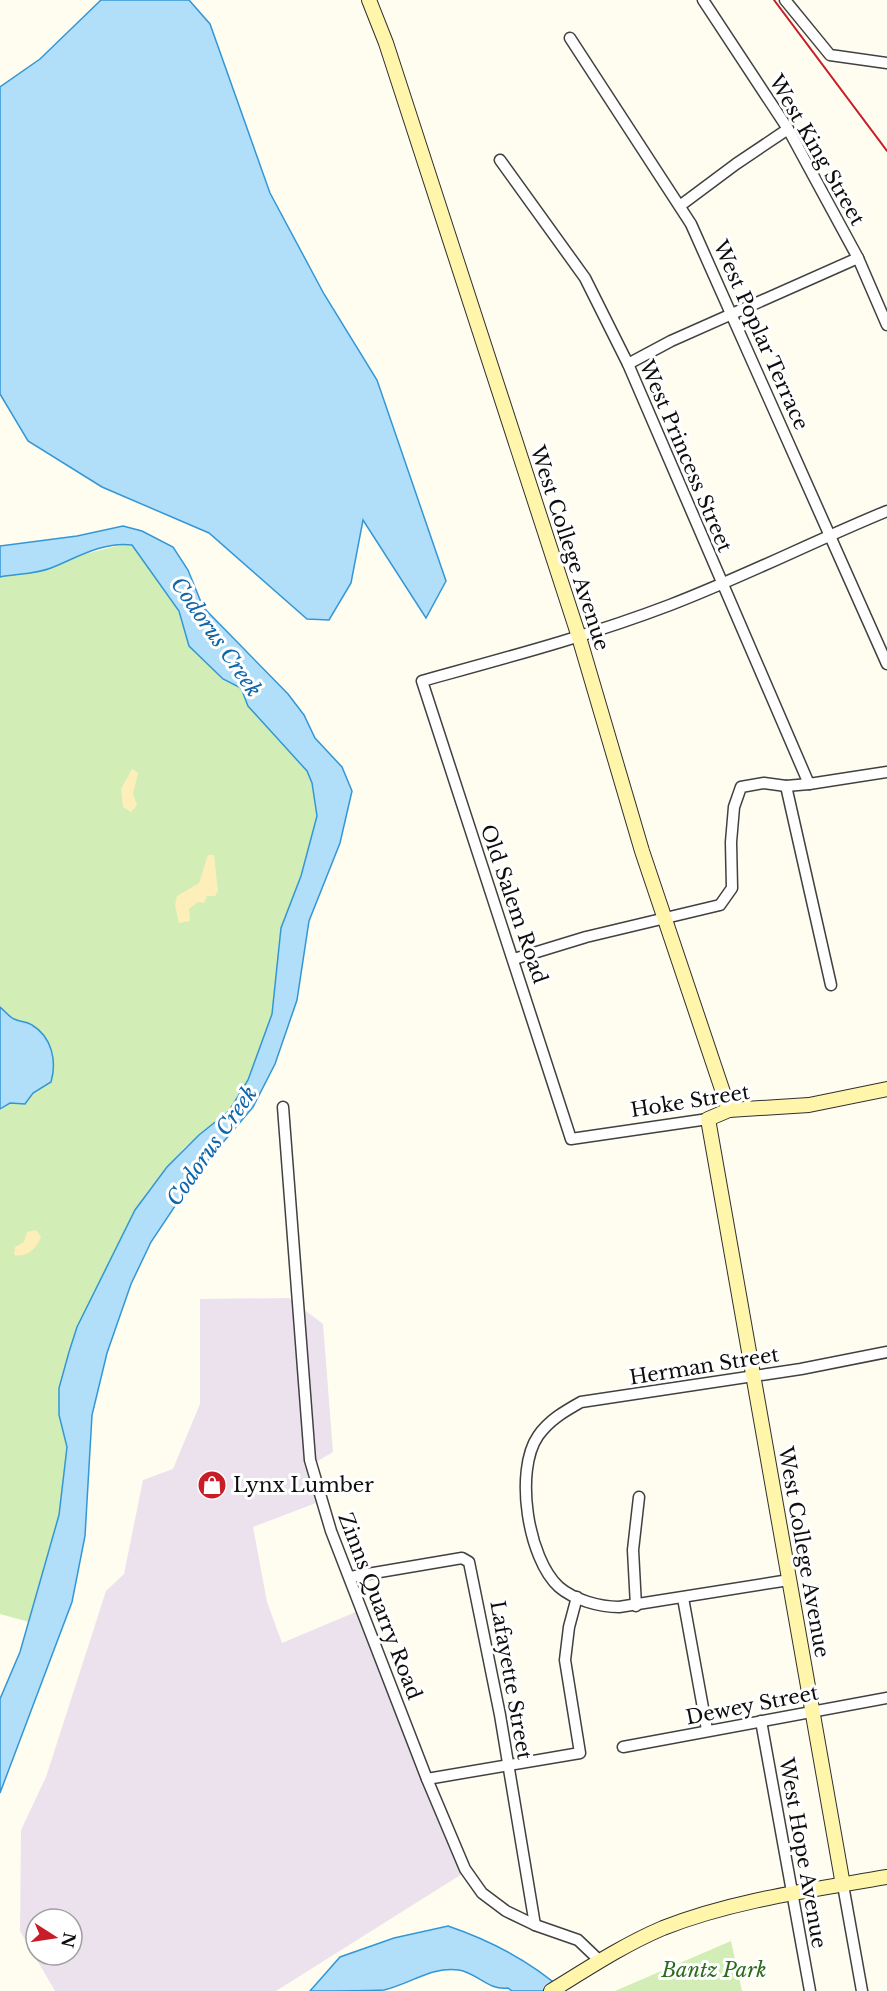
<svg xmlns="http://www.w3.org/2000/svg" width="887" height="1991" viewBox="0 0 887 1991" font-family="'Libre Baskerville',serif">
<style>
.industrial{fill:#ece2ee;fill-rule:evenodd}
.green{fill:#d3edb6}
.sand{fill:#feeeb9}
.water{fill:#b1dffa;stroke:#3397d6;stroke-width:1.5}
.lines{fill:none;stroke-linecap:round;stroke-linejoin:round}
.street-casing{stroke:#414141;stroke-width:13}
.secondary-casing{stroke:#303030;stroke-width:16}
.street{stroke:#fff;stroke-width:10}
.secondary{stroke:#fff5ab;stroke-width:14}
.rail{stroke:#c81d27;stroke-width:2}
.labels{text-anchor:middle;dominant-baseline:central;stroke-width:6;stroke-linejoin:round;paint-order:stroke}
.street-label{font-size:20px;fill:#0e0e0e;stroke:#fff}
.poi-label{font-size:20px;fill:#0e0e0e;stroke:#fff;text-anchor:start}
.park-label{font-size:20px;font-style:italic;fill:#2c6b1a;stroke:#fff}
.water-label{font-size:21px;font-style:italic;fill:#0f67a9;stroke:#fff}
</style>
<rect width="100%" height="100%" fill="#fffcf0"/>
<!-- industrial -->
<path class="industrial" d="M289 1298 323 1324 333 1452 306 1468 316 1503 253 1527 267 1602 282 1643 358 1611 462 1874 276 1991H55L20 1931 21 1830 46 1777 106 1591 124 1574 143 1480 173 1469 200 1404V1299ZM36 1919H72V1955H36Z"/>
<!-- green -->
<g class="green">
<path d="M125 544 132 545 137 550 152 571 179 611 182 624 222 679 241 688 248 706 307 771 312 783 317 816 301 876 281 928 272 1014 248 1080 229 1111 184 1148 150 1188 135 1210 75 1333 59 1388V1415L67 1447 59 1515 29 1622 0 1614V577L49 569 73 557Z"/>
<path d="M731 1941 742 1991H615Z"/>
</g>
<!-- sand -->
<g class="sand">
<path d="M132 769 138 773 133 794 137 805 131 812 123 807 121 789Z"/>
<path d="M208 855H214L218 891 215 896H207L204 903 198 902 189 909 190 921 179 923 175 905 177 896 199 883Z"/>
<path d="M36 1230 41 1237C37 1248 27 1258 14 1255L15 1247 24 1242 27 1232Z"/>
</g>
<!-- water -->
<g class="water">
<path d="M101 0H189L210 24 270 193 324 294 377 380 446 581 426 618 363 520 351 583 329 620 307 619 209 533 102 487 28 441 0 394V87L40 59Z"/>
<path d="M123 526 142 531 173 547 188 570 203 607 288 694 304 715 315 738 342 767 352 791 340 843 309 921 297 1000 275 1064 253 1107 197 1173 151 1242 131 1284 107 1353 92 1415 85 1536 72 1602 0 1793V1699L20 1652 59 1515 67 1447 59 1415V1388L69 1352 77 1327 135 1210 167 1167 199 1135 229 1111 248 1080 272 1014 281 928 301 876 317 816 312 783 307 771 248 706 241 688 223 679 189 646 179 611 132 545C104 541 76 558 51 568 36 574 16 574 0 577V546L77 536Z"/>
<path d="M0 1007C5 1011 9 1017 14 1019 20 1022 26 1021 32 1025 52 1037 57 1061 51 1082L33 1093 25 1104 10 1103 0 1109Z"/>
<path d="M448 1926C492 1941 530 1961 564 1991H512L508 1988C489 1991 477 1973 459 1970 432 1966 410 1984 384 1990 362 1991 333 1991 310 1991L340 1957 394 1938Z"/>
</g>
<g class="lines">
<!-- street casing -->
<g class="street-casing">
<g id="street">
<path d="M703 0 788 129 858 258 887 325"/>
<path d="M785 0 830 55 887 63"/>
<path d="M570 38 691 224 887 664"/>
<path d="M500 160 585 278 628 364 809 784"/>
<path d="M681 205 736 164 788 129"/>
<path d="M628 364 671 341 858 258"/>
<path d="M786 786 831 985"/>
<path d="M514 959 586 937 720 905 732 888 731 842 734 807 741 787 764 783 786 786 809 784 887 772"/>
<path d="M283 1107 310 1460 331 1531 427 1779 465 1869 482 1893 506 1911 535 1925 578 1940 600 1961"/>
<path d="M708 1119 571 1139 422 681C505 658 589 636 670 605 743 577 814 541 887 511"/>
<path d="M350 1577 462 1558 469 1562 500 1715 535 1925"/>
<path d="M789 1580 619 1607C600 1607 574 1600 559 1587 528 1559 514 1471 538 1436 549 1420 565 1411 581 1402L801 1369 887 1352"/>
<path d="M683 1598 707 1730"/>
<path d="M636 1606 633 1550 639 1497"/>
<path d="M761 1721 810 1991"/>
<path d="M623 1747 887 1698"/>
<path d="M427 1779 580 1753 565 1660 569 1627 577 1597"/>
<path d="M843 1885 862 1991"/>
</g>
</g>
<!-- secondary casing -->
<g class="secondary-casing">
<g id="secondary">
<path d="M369 0 386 43 579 637 642 851 729 1110"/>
<path d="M843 1885 708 1119 729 1110 809 1105 887 1089"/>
<path d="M551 1991C587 1969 623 1945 663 1928 734 1900 812 1890 887 1877"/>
</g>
</g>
<!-- street -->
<use href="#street" class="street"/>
<!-- secondary -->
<use href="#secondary" class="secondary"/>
<!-- rail -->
<path class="rail" d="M774 0 887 151"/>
</g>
<!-- icons -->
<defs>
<g id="shop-disc" transform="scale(1.5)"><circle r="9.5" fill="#c81d27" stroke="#fff"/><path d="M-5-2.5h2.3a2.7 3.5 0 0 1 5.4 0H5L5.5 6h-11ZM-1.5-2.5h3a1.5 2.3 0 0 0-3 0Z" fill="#fff"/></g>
</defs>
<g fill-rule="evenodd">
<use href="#shop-disc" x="212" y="1485"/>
</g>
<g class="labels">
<!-- street labels -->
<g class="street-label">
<text transform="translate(817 150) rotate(60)">West King Street</text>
<text transform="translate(761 335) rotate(66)">West Poplar Terrace</text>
<text transform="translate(686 456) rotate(67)">West Princess Street</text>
<text transform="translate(570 548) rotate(72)">West College Avenue</text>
<text transform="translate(514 904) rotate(71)">Old Salem Road</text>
<text transform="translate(690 1101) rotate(-9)">Hoke Street</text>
<text transform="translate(704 1366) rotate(-9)">Herman Street</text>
<text transform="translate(804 1552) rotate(80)">West College Avenue</text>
<text transform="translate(380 1606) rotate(69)">Zinns Quarry Road</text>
<text transform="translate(511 1680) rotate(80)">Lafayette Street</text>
<text transform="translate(752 1705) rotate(-11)">Dewey Street</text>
<text transform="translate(803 1853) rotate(80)">West Hope Avenue</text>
</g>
<!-- poi labels -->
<g class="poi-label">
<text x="233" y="1485">Lynx Lumber</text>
</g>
<!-- park labels -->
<g class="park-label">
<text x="714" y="1970">Bantz Park</text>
</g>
<!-- water labels -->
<g class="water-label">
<text transform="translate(216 637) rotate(55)">Codorus Creek</text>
<text transform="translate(212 1146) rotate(-55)">Codorus Creek</text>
</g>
</g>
<!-- north arrow -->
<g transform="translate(54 1937) rotate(102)"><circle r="28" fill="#ffffff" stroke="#9f9f9f" stroke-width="1.5"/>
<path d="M0-4.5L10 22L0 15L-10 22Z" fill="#c81d27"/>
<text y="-9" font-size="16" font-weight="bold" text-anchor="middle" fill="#0e0e0e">N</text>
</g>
</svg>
